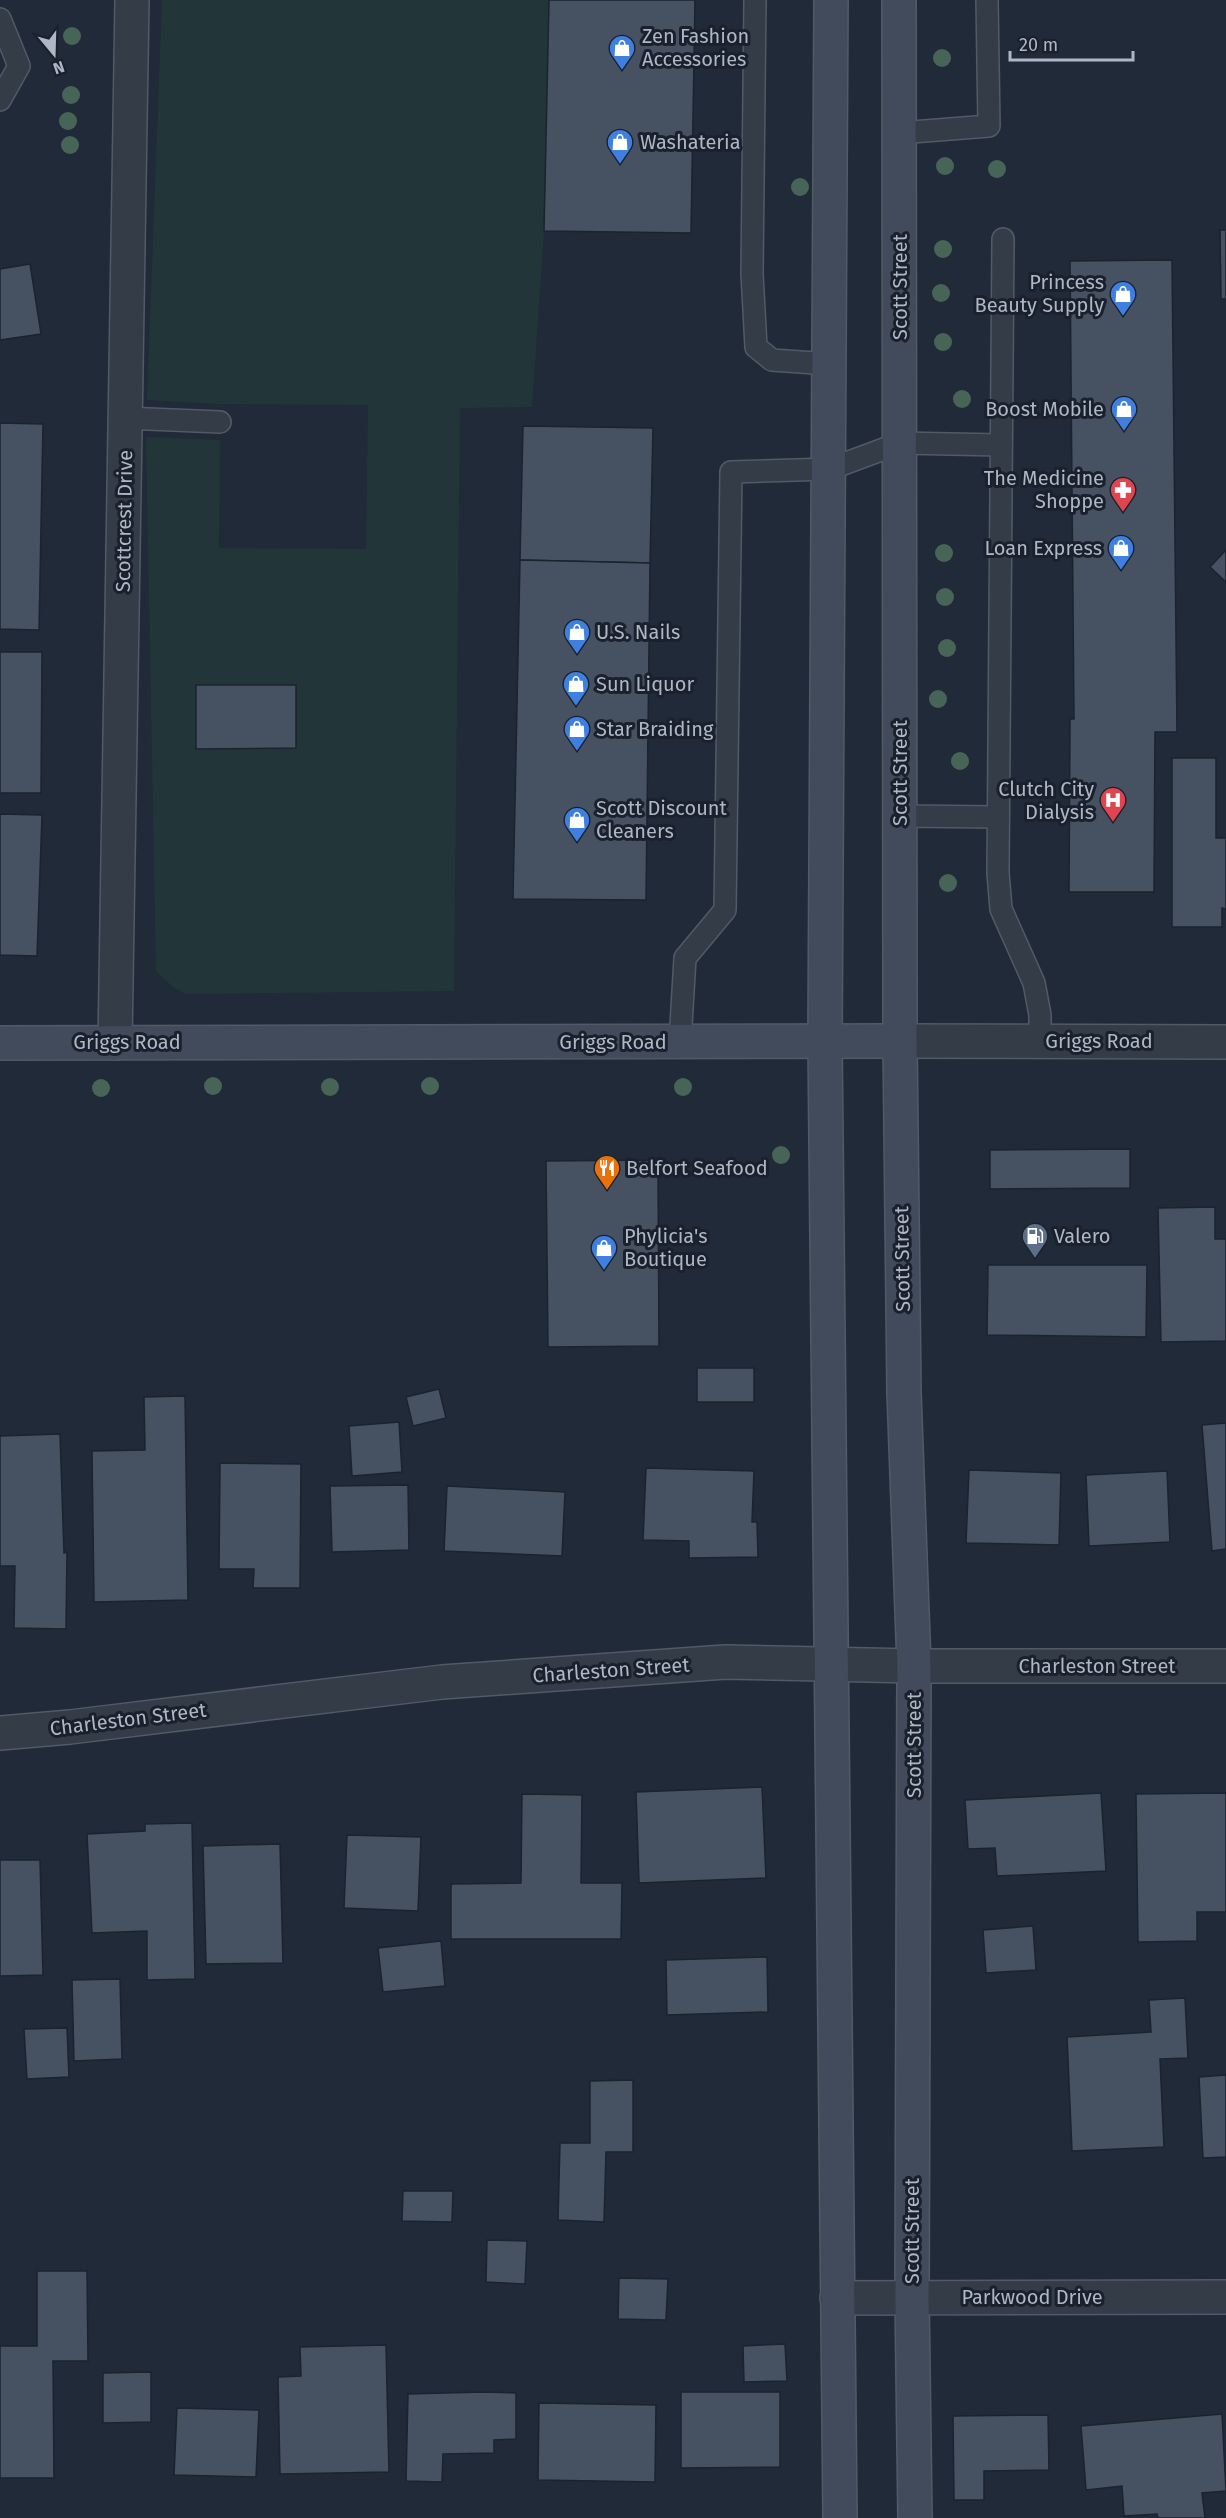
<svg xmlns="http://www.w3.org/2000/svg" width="1226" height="2518" viewBox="0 0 1226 2518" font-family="'Fira Sans',sans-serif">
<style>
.green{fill:#223639}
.building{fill:#465162;stroke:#1b232f;stroke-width:1.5}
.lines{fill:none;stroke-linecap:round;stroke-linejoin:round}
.service-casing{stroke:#515a66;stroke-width:24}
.minor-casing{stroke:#515a66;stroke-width:36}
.tertiary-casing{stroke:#515a66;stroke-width:36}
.secondary-casing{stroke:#515a66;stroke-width:36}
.service{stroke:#343c48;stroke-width:21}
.minor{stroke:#343c48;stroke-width:33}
.tertiary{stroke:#343c48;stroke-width:33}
.secondary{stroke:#424b5b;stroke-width:33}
.tree{fill:#476557}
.labels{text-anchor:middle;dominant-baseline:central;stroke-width:6;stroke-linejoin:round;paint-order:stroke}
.poi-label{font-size:20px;fill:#aeb7c5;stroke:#1a212d;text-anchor:start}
.street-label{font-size:20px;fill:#aeb7c5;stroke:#1a212d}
</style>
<rect width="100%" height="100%" fill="#212a38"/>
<!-- green -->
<path class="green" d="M162 0H549L544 231 532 407 460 408 454 991 185 994 172 986 156 971 146 437 220 440 219 548 366 549 368 405 220 404 147 400Z"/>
<!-- building -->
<g class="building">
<path d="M549 0H695L691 233 544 231Z"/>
<path d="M1220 230H1226V299H1221Z"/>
<path d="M1172 260 1177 732H1155L1154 892H1069L1070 719H1074L1070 261Z"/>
<path d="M30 264 41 334 0 340V269Z"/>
<path d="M0 423 43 424 39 630 0 629Z"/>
<path d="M523 426 653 428 650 563 520 560Z"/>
<path d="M1226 550V582L1210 567Z"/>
<path d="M520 560 650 563 646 900 513 899Z"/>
<path d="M0 652H42L41 793H0Z"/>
<path d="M196 685H296V748L196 749Z"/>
<path d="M1172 758H1216V838H1226V909L1222 908V927H1172Z"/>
<path d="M0 814 42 815 37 956 0 955Z"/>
<path d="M1130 1149V1188L990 1189V1150Z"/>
<path d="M658 1160 659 1346 548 1347 546 1161Z"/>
<path d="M1215 1207V1239H1226V1341L1161 1342 1158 1208Z"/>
<path d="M988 1265H1147L1146 1337 987 1335Z"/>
<rect x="697" y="1368" width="57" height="34"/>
<path d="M439 1389 446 1418 413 1426 406 1397Z"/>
<path d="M185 1396 188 1600 94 1602 92 1451 145 1450 144 1397Z"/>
<path d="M399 1422 402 1472 352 1476 349 1426Z"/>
<path d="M1226 1423V1549L1212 1551 1202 1425Z"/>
<path d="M60 1434 64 1553 67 1552 66 1629 14 1628 15 1566H0V1436Z"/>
<path d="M220 1463 301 1464 300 1588H253L254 1569H219Z"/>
<path d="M646 1468 754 1471 752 1522H757L758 1557 689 1558V1541L643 1540Z"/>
<path d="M969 1470 1061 1473 1059 1545 966 1543Z"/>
<path d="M1167 1471 1170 1542 1089 1546 1086 1475Z"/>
<path d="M408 1485 409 1550 332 1552 330 1486Z"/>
<path d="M447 1486 565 1492 562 1556 444 1551Z"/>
<path d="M762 1787 766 1878 639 1883 636 1792Z"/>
<path d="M1101 1793 1106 1871 997 1876 995 1848 968 1849 965 1800Z"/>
<path d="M1226 1793V1912H1197V1941L1138 1942 1136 1794Z"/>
<path d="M522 1794 582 1795 581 1883H622L621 1939H451V1884L521 1883Z"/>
<path d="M192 1823 195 1979 147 1980V1931L92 1933 87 1834 145 1831V1824Z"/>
<path d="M347 1835 421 1837 418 1911 344 1908Z"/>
<path d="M280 1844 283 1963 206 1964 203 1846Z"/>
<path d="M0 1860H40L43 1975 0 1976Z"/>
<path d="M1033 1926 1036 1970 986 1973 983 1930Z"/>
<path d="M441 1941 445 1986 383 1992 378 1948Z"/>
<path d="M767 1957 768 2012 667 2015 666 1960Z"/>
<path d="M120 1979 122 2059 74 2061 72 1980Z"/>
<path d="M1185 1998 1188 2058 1160 2059 1164 2147 1072 2151 1067 2037 1151 2032 1149 2000Z"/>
<path d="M67 2028 69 2077 27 2079 24 2029Z"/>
<path d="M1226 2075V2157L1203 2158 1199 2077Z"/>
<path d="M633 2080V2152H606L604 2222 558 2220 560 2143H590V2081Z"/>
<path d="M403 2191H453L452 2222 402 2221Z"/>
<path d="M487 2240 527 2241 525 2284 486 2282Z"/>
<path d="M37 2271H87L88 2361H53L54 2478H0V2346H37Z"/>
<path d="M619 2278 668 2279 666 2320 618 2319Z"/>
<path d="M785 2344 787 2381 744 2382 743 2346Z"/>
<path d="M386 2345 389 2472 280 2474 278 2377 301 2376 300 2347Z"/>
<path d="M151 2372V2422L103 2423V2373Z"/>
<path d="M483 2392 516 2393V2439L494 2440V2453L443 2454 442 2482 406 2481 408 2394Z"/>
<path d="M681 2392H780V2467L681 2468Z"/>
<path d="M539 2403 656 2405 655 2482 538 2480Z"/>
<path d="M177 2408 259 2410 256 2477 174 2475Z"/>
<path d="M1222 2414 1226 2491 1202 2493 1205 2518H1158L1157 2514 1124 2516 1122 2486 1086 2490 1081 2426Z"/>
<path d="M1048 2415 1049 2470 984 2471V2500H954L953 2416Z"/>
</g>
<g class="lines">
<!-- service casing -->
<g class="service-casing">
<g id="service">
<path d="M755 0 752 274 756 347 772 360 829 364"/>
<path d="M0 19 19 66 0 100"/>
<path d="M899 133 989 126 987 0"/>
<path d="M1003 239 998 873 1001 909 1034 983 1040 1015V1041"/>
<path d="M125 418 220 422"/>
<path d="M900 816 998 817"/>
<path d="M680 1042 685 958 725 910 731 472 830 469 900 443 1001 445"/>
</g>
</g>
<!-- minor casing -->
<g class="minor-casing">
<g id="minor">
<path d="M115 1043 132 0"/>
<path d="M0 1733 70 1727 442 1682 725 1662 914 1666H1226"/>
<path d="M837 2298 1226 2297"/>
</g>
</g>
<!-- tertiary casing -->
<g class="tertiary-casing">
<path id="tertiary" d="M900 1041 1226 1042"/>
</g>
<!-- secondary casing -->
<g class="secondary-casing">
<g id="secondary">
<path d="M831 0 825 1041 840 2518"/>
<path d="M899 0 900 1041 904 1392 914 1666 912 2297 915 2518"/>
<path d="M0 1043 900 1041"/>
</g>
</g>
<!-- service -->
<use href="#service" class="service"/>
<!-- minor -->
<use href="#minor" class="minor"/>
<!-- tertiary -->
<use href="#tertiary" class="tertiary"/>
<!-- secondary -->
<use href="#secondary" class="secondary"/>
</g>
<!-- trees -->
<g class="tree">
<circle cx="72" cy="36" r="9"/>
<circle cx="942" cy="58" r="9"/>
<circle cx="71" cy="95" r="9"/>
<circle cx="68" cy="121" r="9"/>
<circle cx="70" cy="145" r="9"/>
<circle cx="945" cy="166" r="9"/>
<circle cx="997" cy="169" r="9"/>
<circle cx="800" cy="187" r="9"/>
<circle cx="943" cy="249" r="9"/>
<circle cx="941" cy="293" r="9"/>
<circle cx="943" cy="342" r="9"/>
<circle cx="962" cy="399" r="9"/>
<circle cx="944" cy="553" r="9"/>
<circle cx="945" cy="597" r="9"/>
<circle cx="947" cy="648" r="9"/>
<circle cx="938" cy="699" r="9"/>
<circle cx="960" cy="761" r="9"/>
<circle cx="948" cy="883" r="9"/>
<circle cx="213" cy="1086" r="9"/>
<circle cx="430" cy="1086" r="9"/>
<circle cx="330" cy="1087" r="9"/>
<circle cx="683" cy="1087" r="9"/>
<circle cx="101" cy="1088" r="9"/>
<circle cx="781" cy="1155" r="9"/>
</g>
<!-- icons -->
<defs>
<g id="shop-pin" transform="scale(1.35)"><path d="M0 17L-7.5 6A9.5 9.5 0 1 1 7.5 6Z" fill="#3f7fe0" stroke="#1a212d"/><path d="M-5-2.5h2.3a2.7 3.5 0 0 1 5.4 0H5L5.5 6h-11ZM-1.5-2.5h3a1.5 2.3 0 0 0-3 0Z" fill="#fff"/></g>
<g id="pharmacy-pin" transform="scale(1.35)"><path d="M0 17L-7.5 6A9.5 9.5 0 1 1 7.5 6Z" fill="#e0444e" stroke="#1a212d"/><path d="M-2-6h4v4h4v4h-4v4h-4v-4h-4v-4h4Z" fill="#fff"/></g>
<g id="hospital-pin" transform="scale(1.35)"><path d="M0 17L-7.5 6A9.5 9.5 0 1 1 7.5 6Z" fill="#e0444e" stroke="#1a212d"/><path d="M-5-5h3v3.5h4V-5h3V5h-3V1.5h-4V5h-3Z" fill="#fff"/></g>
<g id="restaurant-pin" transform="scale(1.35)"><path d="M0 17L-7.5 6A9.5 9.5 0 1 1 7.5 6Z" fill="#e8710a" stroke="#1a212d"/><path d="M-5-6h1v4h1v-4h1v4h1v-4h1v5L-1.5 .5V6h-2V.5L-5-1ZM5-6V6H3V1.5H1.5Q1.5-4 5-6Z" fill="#fff"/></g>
<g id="fuel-pin" transform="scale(1.35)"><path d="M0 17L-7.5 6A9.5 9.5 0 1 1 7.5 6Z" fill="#5c6f8a" stroke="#1a212d"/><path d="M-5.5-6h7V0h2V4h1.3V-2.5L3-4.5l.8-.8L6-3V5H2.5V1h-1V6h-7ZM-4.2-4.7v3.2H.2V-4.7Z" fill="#fff"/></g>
</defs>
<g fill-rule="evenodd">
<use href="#shop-pin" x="622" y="48"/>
<use href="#shop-pin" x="620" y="142"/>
<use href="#shop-pin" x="1123" y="294"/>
<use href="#shop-pin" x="1124" y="409"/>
<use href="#pharmacy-pin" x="1123" y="490"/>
<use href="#shop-pin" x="1121" y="548"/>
<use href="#shop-pin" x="577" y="632"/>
<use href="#shop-pin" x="576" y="684"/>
<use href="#shop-pin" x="577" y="729"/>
<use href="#hospital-pin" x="1113" y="800"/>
<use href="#shop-pin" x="577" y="820"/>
<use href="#restaurant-pin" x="607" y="1168"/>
<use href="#fuel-pin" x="1035" y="1236"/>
<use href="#shop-pin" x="604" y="1248"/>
</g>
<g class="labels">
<!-- poi labels -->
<g class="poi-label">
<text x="642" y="36">Zen Fashion<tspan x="642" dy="23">Accessories</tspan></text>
<text x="640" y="142">Washateria</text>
<text x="1104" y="282" text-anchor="end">Princess<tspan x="1104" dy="23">Beauty Supply</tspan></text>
<text x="1104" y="409" text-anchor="end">Boost Mobile</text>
<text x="1104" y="478" text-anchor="end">The Medicine<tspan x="1104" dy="23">Shoppe</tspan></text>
<text x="1102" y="548" text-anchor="end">Loan Express</text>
<text x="596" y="632">U.S. Nails</text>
<text x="596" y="684">Sun Liquor</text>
<text x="596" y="729">Star Braiding</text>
<text x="1094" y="789" text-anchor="end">Clutch City<tspan x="1094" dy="23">Dialysis</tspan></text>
<text x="596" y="808">Scott Discount<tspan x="596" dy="23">Cleaners</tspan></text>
<text x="626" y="1168">Belfort Seafood</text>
<text x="624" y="1236">Phylicia's<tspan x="624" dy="23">Boutique</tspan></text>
<text x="1054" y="1236">Valero</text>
</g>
<!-- street labels -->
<g class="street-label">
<text transform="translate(900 287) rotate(-90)">Scott Street</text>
<text transform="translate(124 521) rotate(-89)">Scottcrest Drive</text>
<text transform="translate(900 773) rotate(-90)">Scott Street</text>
<text x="1099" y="1041">Griggs Road</text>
<text x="127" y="1042">Griggs Road</text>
<text x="613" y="1042">Griggs Road</text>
<text transform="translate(902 1259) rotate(-91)">Scott Street</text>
<text x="1097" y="1666">Charleston Street</text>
<text transform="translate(611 1670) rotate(-4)">Charleston Street</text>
<text transform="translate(128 1719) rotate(-7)">Charleston Street</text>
<text transform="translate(914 1745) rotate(-90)">Scott Street</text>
<text transform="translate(912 2231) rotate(-90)">Scott Street</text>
<text x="1032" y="2297">Parkwood Drive</text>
</g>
</g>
<!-- north arrow -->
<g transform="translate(54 54) rotate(161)" stroke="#1a212d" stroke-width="4.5" paint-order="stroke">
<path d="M0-4.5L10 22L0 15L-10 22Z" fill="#aeb7c5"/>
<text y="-9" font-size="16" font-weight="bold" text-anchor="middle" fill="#aeb7c5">N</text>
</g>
<!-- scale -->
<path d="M1010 51v9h123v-9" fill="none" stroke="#aeb7c5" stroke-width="3"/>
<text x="1019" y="51" font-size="18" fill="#aeb7c5" stroke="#1a212d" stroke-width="4.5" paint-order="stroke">20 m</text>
</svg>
